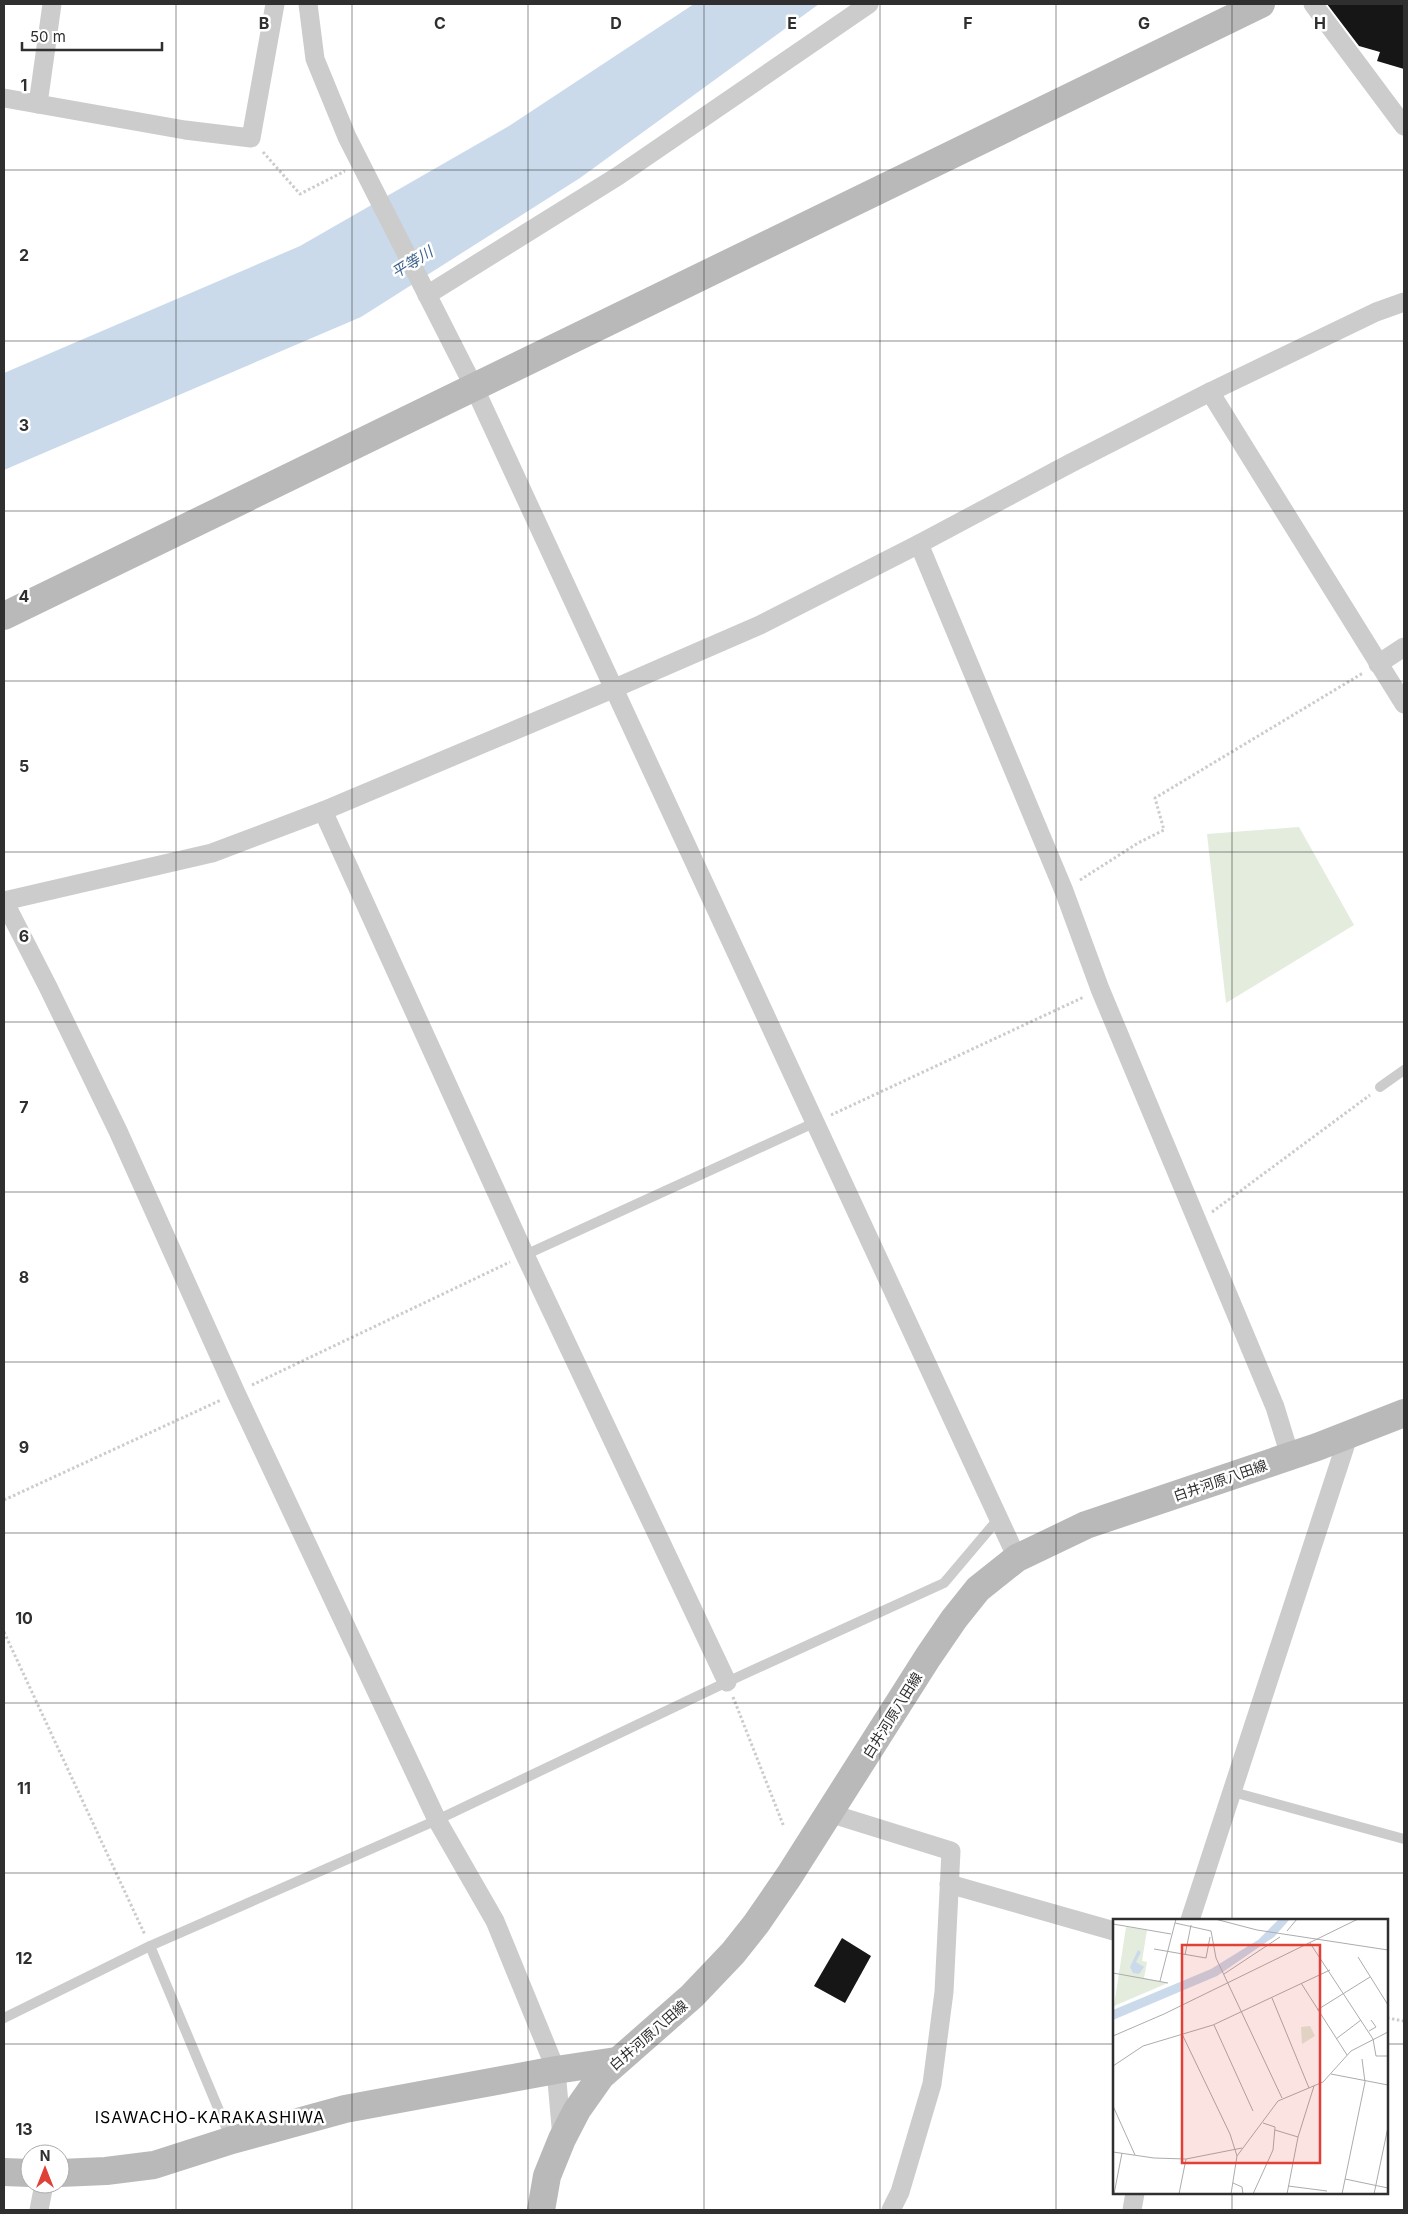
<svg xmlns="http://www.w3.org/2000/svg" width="1408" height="2214" viewBox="0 0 1408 2214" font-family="Inter,'Noto Sans JP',sans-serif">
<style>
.green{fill:#e3ecdd}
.water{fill:#cadaeb}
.building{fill:#161616}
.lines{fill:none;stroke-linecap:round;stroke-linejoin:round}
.path{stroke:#ccc;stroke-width:3;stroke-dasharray:2.5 2.5;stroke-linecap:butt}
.lane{stroke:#ccc;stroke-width:10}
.street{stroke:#ccc;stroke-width:19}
.secondary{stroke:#b9b9b9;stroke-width:28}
.grid{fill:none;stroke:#2f2f2f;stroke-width:1;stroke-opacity:0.55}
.labels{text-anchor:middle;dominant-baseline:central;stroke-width:5;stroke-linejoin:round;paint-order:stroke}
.street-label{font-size:14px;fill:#2f2f2f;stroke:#fff}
.water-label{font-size:15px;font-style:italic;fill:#40668e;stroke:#fff}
.quarter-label{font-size:16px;letter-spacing:1px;fill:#000;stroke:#fff}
.inset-road{fill:none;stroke:#acacac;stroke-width:1}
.view{fill:#df4038;fill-opacity:0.15;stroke:#df4038;stroke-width:2.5}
.inset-edge{fill:none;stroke:#2f2f2f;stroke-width:2.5}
.grid-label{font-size:16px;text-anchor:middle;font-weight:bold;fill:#2f2f2f;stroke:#fff;stroke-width:5;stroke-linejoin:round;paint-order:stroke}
</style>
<rect width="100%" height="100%" fill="#fff"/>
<!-- green -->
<path class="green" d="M1299 827 1354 925 1226 1003 1207 834Z"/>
<!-- water -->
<path class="water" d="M694 4H819L580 178 361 317 4 470V373L300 246 509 126Z"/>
<!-- building -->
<g class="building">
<path d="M1327 4H1404V69L1377 61 1380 52 1359 46Z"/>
<path d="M842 1938 871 1956 845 2003 814 1986Z"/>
</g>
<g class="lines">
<!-- path -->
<g class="path">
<path d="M263 152 300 194 345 171"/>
<path d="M1080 880 1138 843 1164 830 1155 798 1363 673"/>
<path d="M831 1115 1084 997"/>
<path d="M1212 1212 1370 1095"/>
<path d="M252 1385 510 1262"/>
<path d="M4 1500 221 1400"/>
<path d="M4 1632 145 1935"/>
<path d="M733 1697 784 1827"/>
<path d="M1387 2018 1404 2021"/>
</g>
<!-- lane -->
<g class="lane">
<path d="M1380 1087 1404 1070"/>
<path d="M525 1255 816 1122"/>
<path d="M1233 1792 1404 1839"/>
<path d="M150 1946 231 2139"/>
<path d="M4 2018 150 1946 437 1820 727 1682 944 1583 999 1518"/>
</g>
<!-- street -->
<g class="street">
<path d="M308 4 315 59 347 137 474 387 1017 1558"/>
<path d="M1313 4 1404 126"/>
<path d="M4 98 185 130 251 138 275 4"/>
<path d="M38 104 52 4"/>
<path d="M427 295 618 176 869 4"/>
<path d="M1210 392 1404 704"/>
<path d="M919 544 1064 891 1100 989 1275 1407 1290 1456"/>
<path d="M1378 664 1404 647"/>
<path d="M323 811 525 1255 727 1682"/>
<path d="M4 901 212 853 323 811 615 688 760 625 919 544 1069 464 1210 392 1376 312 1404 302"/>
<path d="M4 901 48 987 118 1131 236 1393 437 1820 495 1921 556 2070 562 2138"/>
<path d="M829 1813 951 1851 944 1992 932 2084 900 2192 891 2210"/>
<path d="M949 1884 1114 1931"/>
<path d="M1190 1920 1349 1434"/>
<path d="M39 2210 44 2184"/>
<path d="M1132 2210 1135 2193"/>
</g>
<!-- secondary -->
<g class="secondary">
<path d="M4 616 1261 4"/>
<path d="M4 2172 30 2173"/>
<path d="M60 2173 106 2171 154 2165 232 2140 345 2109 556 2070 616 2061"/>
<path d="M541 2210 547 2176 562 2139 577 2110 601 2076 692 1996 733 1953 756 1924 789 1876 928 1657 954 1619 978 1589 1017 1558 1086 1525 1317 1447 1404 1413"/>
</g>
</g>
<!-- grid -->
<path class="grid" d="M176 4V2210M352 4V2210M528 4V2210M704 4V2210M880 4V2210M1056 4V2210M1232 4V1920M4 170H1404M4 341H1404M4 511H1404M4 681H1404M4 852H1404M4 1022H1404M4 1192H1404M4 1362H1404M4 1533H1404M4 1703H1404M4 1873H1404M4 2044H1114M1387 2044H1404M1232 2193V2210"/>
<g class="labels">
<!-- street labels -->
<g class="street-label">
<text transform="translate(1220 1480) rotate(-19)">白井河原八田線</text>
<text transform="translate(892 1715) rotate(-58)">白井河原八田線</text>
<text transform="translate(648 2035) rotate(-41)">白井河原八田線</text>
</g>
<!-- water labels -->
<g class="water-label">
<text transform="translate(412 262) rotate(-32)">平等川</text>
</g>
<!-- quarter labels -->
<g class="quarter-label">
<text x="210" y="2117">ISAWACHO-KARAKASHIWA</text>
</g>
</g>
<!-- overview -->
<g transform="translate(1113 1919)">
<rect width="275" height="275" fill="#fff"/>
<path d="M13 8 34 11 29 42 34 43 31 59 55 64 1 87ZM197 107 202 117 189 125 188 108Z" fill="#e3ecdd"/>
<path d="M166 0H177L161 18 104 57 0 101V91L98 50 145 21ZM25 31 28 33 23 43 31 48 26 55 20 54 17 48Z" fill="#cadaeb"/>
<path class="inset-road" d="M102 0 144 11 275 31M62 4 98 12 103 39 169 179M0 5 58 15M174 12 184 0M197 24 260 120 263 137H275M41 30 93 39 97 18M72 36 78 6M245 38 275 86M0 54 55 64M111 55 167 18M47 62 63 0M188 64 234 136M159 79 196 169M204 91 257 58M101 106 140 192M256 112 263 108 258 101M69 115 117 215 124 237M0 117 51 95 245 0M223 120 248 101M0 147 30 127 100 106 217 51M218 155 275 166M0 187 22 236M162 211 185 218M0 233 41 239 73 240 129 229M232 260 275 269M120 264 129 268 130 275M175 267 214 272M1 275 9 234M66 275 73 240M118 275 124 237 165 182 210 163 238 132 275 113M140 275 160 231 162 208 150 204M174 275 185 218 201 167M229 275 252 163 249 140M261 275 275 208"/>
<path class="view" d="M69 26H207V244H69Z"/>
<rect width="275" height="275" class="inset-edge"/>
</g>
<g class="grid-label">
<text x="264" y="29">B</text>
<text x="440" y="29">C</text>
<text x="616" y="29">D</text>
<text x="792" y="29">E</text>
<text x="968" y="29">F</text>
<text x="1144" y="29">G</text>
<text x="1320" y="29">H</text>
<text x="24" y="91">1</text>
<text x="24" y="261">2</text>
<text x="24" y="431">3</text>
<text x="24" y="602">4</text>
<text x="24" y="772">5</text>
<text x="24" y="942">6</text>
<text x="24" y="1113">7</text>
<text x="24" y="1283">8</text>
<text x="24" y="1453">9</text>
<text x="24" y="1624">10</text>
<text x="24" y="1794">11</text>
<text x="24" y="1964">12</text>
<text x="24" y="2135">13</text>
</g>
<!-- border -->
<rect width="1408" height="2214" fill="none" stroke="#2f2f2f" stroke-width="10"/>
<!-- north arrow -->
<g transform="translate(45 2169)"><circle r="24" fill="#ffffff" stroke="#acacac"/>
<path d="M0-4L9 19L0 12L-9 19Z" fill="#df4038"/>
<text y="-8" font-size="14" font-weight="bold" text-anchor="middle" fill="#2f2f2f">N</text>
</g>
<!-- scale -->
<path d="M22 42v8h140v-8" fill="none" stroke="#2f2f2f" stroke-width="2.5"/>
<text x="30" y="42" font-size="15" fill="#2f2f2f" stroke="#ffffff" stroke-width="4" paint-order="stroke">50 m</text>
</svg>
